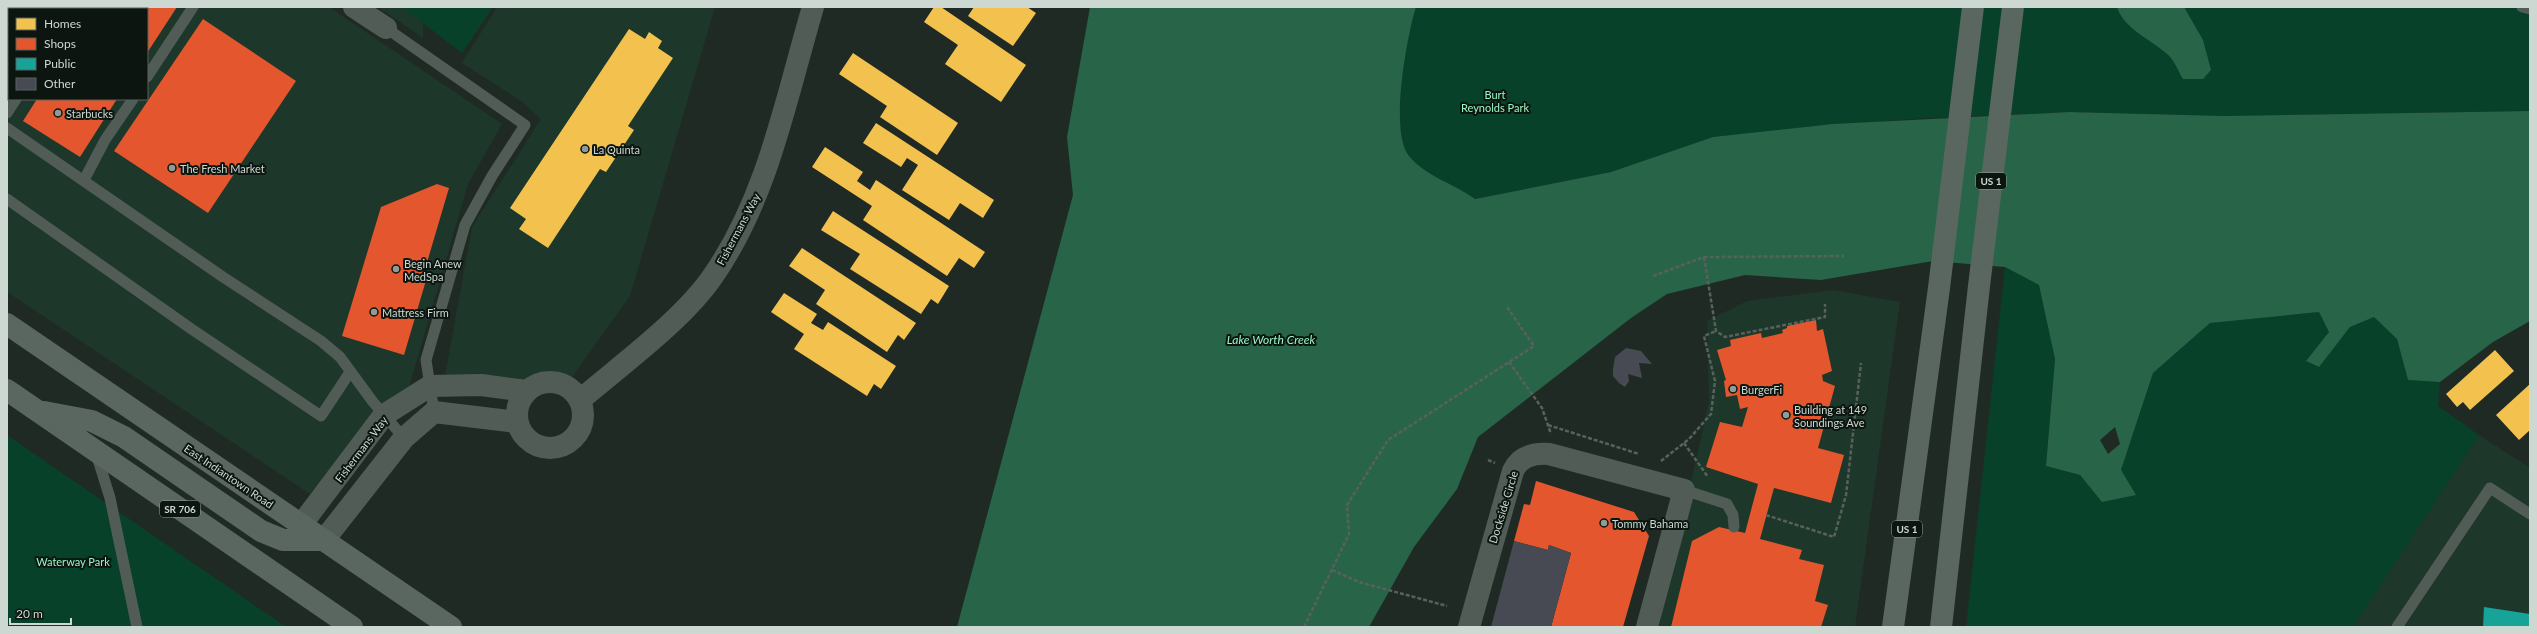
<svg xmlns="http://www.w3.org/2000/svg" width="2537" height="634" viewBox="0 0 2537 634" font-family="Lato,sans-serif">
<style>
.built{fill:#1d372a;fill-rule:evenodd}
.green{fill:#08412a}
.water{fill:#276448;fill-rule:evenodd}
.homes{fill:#f2c14e}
.shops{fill:#e4572e}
.public{fill:#17a398}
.building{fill:#474a53}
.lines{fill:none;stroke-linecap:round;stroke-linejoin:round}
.path{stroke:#59615d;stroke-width:2.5;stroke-dasharray:4 2;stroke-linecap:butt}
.lane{stroke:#525c57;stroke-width:11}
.street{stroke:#525c57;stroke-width:22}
.primary{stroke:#5a6760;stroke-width:22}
.poi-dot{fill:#909b95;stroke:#0c1510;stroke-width:1.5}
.labels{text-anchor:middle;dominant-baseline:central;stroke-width:4;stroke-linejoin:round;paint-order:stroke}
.shield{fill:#0c1510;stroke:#929e97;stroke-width:1}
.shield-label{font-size:10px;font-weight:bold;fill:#ccd8d1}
.park-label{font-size:11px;fill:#97f6c5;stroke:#0c1510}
.poi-label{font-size:11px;fill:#ccd8d1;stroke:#0c1510;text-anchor:start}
.street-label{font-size:11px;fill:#ccd8d1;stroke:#0c1510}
.water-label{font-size:12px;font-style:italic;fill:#98f8c6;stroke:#0c1510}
</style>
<rect width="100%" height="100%" fill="#202a25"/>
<!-- built -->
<g class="built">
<path d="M7 7H329L502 124 468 184 408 391 310 494 7 292ZM9 9H147V99H9Z"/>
<path d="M378 7H423V38Z"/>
<path d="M497 7H715L630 296 562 391 445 376 472 227 541 119 521 101 462 63Z"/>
<path d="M1834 290 1900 302 1855 627H1659L1709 401 1707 321 1747 301Z"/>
<path d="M2479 435 2530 468V627H2352Z"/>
</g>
<!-- green -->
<g class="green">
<path d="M402 7H493L462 53Z"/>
<path d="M1416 7H2530V111L2224 116 2069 112 1911 119 1713 137 1611 172 1475 199C1455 184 1425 176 1409 156 1389 132 1407 35 1416 7Z"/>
<path d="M2005 267 2040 285 2055 359 2046 466 2080 475 2102 502 2121 470 2153 373 2210 323 2319 312 2329 332 2306 361 2318 367 2350 327 2374 317 2397 339 2408 380 2440 382 2438 406 2479 435 2353 627H1966Z"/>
<path d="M7 435 286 627H7Z"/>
</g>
<!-- water -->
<g class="water">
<path d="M1090 7H1416C1407 36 1389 132 1409 156 1425 176 1455 184 1475 199L1611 172 1713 137 1833 124 2069 112 2224 116 2530 111V321L2493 342 2440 382 2408 380 2397 339 2374 317 2350 327 2319 367 2306 361 2329 332 2319 312 2210 323 2153 373 2121 470 2136 495 2102 502 2080 475 2046 466 2055 359 2039 285 2005 267 1933 261 1821 280 1745 275 1667 294 1631 318 1478 437 1457 489 1414 547 1369 627H957L1073 195 1067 137ZM2115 427 2120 444 2108 454 2100 440Z"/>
<path d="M2117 7H2184L2203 40 2211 70 2203 79H2183C2178 71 2174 59 2166 53 2150 39 2124 29 2117 7Z"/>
</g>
<!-- homes -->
<g class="homes">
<path d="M934 7H941L1026 65 1001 102 945 64 958 45 924 22Z"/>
<path d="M974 7H1027L1036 13 1013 46 968 16Z"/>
<path d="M629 29 645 39 649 32 662 41 658 48 673 58 628 126 634 130 606 172 600 169 548 248 519 229 526 219 510 208Z"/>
<path d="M853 53 958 123 937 155 880 117 887 106 839 74Z"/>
<path d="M876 123 994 200 983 218 960 203 949 220 902 190 918 165 907 158 901 167 863 143Z"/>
<path d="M825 147 863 172 857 181 870 190 876 180 985 252 974 268 959 258 947 276 863 220 872 206 812 167Z"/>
<path d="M833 211 949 286 938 304 931 299 921 314 850 269 860 254 821 230Z"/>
<path d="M802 248 916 323 904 340 898 335 887 352 816 304 825 290 789 266Z"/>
<path d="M784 293 817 314 811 323 823 330 828 322 896 366 881 389 874 384 867 396 794 349 804 334 771 312Z"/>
<path d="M2495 350 2514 371 2470 410 2463 402 2457 407 2446 394Z"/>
<path d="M2530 384V430L2519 440 2496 415Z"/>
</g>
<!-- shops -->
<g class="shops">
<path d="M98 7H177L147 53V9H96Z"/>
<path d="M203 19 296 81 208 213 114 151Z"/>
<path d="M37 99H117L80 157 23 121Z"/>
<path d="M437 184 449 188 423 276 427 277 404 355 342 336 381 207Z"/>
<path d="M1816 320 1817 331 1823 329 1832 371 1822 375 1823 381 1835 386 1818 448 1844 455 1831 503 1774 488 1760 539 1802 550 1799 559 1824 565 1815 601 1828 605 1821 627H1671L1692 541 1719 527 1745 533 1758 484 1706 467 1720 422 1742 427 1748 407 1740 409 1737 395 1726 397 1724 381 1726 380 1717 350 1731 346 1730 340 1761 333 1762 338 1783 333 1782 330 1787 328V326Z"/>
<path d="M1536 481 1634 512 1649 536 1623 627H1551L1571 553 1549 545 1548 550 1514 541 1524 504 1530 505Z"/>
</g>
<!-- public -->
<path class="public" d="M2484 607 2530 614V627H2483Z"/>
<!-- building -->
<g class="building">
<path d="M1626 348 1641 351 1652 364 1639 363 1642 378 1628 374 1629 381 1625 387 1619 383 1613 376V369L1615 357Z"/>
<path d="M1514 541 1548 550 1549 545 1571 553 1551 627H1491Z"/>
</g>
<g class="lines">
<!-- path -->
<g class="path">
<path d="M1704 257 1716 331 1725 337 1825 317V304"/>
<path d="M1653 276 1704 257 1844 256"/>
<path d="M1509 362 1542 408 1551 434"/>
<path d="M1548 425 1639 454"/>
<path d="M1684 443 1708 477"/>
<path d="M1488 460 1495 463"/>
<path d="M1661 461 1689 439 1711 414 1715 381 1704 336 1716 331"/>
<path d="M1766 515 1834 537 1846 495 1861 363"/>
<path d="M1332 570 1359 582 1447 606"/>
<path d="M1304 627 1349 534 1347 505 1388 440 1534 346 1507 307"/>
</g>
<!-- lane -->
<g class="lane">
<path d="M2522 7 2530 9"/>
<path d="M7 8 8 7"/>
<path d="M74 9 75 7"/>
<path d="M386 28 525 125 492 176 465 225 426 360 434 412"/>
<path d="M147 77 193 7"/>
<path d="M7 113 16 99"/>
<path d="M7 128 223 277 321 341 340 357 373 402 404 438"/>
<path d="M84 180 105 140 133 99"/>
<path d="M7 199 190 328 321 416 350 372"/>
<path d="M96 453 110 498 137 627"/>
<path d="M1684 490 1727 504 1733 515 1734 527"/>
<path d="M2397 627 2490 488 2530 514"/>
</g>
<!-- street -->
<g class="street">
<path d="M354 7 386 28"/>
<circle cx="550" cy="415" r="33"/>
<path d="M580 400C621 365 683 320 713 276 768 197 786 98 813 7"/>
<path d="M301 525 384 415 430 386 481 385 527 391"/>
<path d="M324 540 404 438 434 412 517 422"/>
<path d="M1469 627 1513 471C1520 456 1534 453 1549 454L1684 490 1647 627"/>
</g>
<!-- primary -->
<g class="primary">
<path d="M7 324 451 627"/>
<path d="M7 390 352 627"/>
<path d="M44 412 92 421 124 437 261 531 283 540H324"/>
<path d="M1893 627 1939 288 1973 7"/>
<path d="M1941 627 1979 286 2013 7"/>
</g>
</g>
<!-- markers -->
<g class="poi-dot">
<circle cx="58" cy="113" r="4"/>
<circle cx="585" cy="149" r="4"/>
<circle cx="172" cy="168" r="4"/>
<circle cx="396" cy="269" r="4"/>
<circle cx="374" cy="312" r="4"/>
<circle cx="1733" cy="389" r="4"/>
<circle cx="1786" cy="415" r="4"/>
<circle cx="1604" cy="523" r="4"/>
</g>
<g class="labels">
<!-- shield labels -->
<g class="shield">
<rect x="1976" y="173" width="30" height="16" rx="3"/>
<rect x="160" y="501" width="40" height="16" rx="3"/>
<rect x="1892" y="521" width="30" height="16" rx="3"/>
</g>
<g class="shield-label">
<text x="1991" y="181">US 1</text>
<text x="180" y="509">SR 706</text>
<text x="1907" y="529">US 1</text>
</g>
<!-- park labels -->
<g class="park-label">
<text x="1495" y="94">Burt<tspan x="1495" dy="13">Reynolds Park</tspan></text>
<text x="73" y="561">Waterway Park</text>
</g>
<!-- poi labels -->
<g class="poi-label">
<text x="66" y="113">Starbucks</text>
<text x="593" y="149">La Quinta</text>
<text x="180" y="168">The Fresh Market</text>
<text x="404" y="263">Begin Anew<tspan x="404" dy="13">MedSpa</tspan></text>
<text x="382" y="312">Mattress Firm</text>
<text x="1741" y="389">BurgerFi</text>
<text x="1794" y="409">Building at 149<tspan x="1794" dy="13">Soundings Ave</tspan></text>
<text x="1612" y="523">Tommy Bahama</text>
</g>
<!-- street labels -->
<g class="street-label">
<text transform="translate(738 229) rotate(-62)">Fishermans Way</text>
<text transform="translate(361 449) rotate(-53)">Fishermans Way</text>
<text transform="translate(229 476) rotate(34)">East Indiantown Road</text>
<text transform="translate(1503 507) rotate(-73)">Dockside Circle</text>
</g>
<!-- water labels -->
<g class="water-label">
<text x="1271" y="339">Lake Worth Creek</text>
</g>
</g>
<!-- border -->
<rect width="2537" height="634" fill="none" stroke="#ccd8d1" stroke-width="16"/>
<!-- legend -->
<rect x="8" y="8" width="140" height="92" fill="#0c1510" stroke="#59635d"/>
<rect x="16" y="18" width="20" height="12" fill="#f2c14e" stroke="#59635d"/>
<text x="44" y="28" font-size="12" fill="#ccd8d1">Homes</text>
<rect x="16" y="38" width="20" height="12" fill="#e4572e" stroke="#59635d"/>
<text x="44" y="48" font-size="12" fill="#ccd8d1">Shops</text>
<rect x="16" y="58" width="20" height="12" fill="#17a398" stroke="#59635d"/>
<text x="44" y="68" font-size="12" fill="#ccd8d1">Public</text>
<rect x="16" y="78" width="20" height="12" fill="#474a53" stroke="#59635d"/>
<text x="44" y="88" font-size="12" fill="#ccd8d1">Other</text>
<!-- scale -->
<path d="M10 618v6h61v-6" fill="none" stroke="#ccd8d1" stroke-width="2"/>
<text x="16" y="618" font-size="12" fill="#ccd8d1" stroke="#0c1510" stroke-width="3" paint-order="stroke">20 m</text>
</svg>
